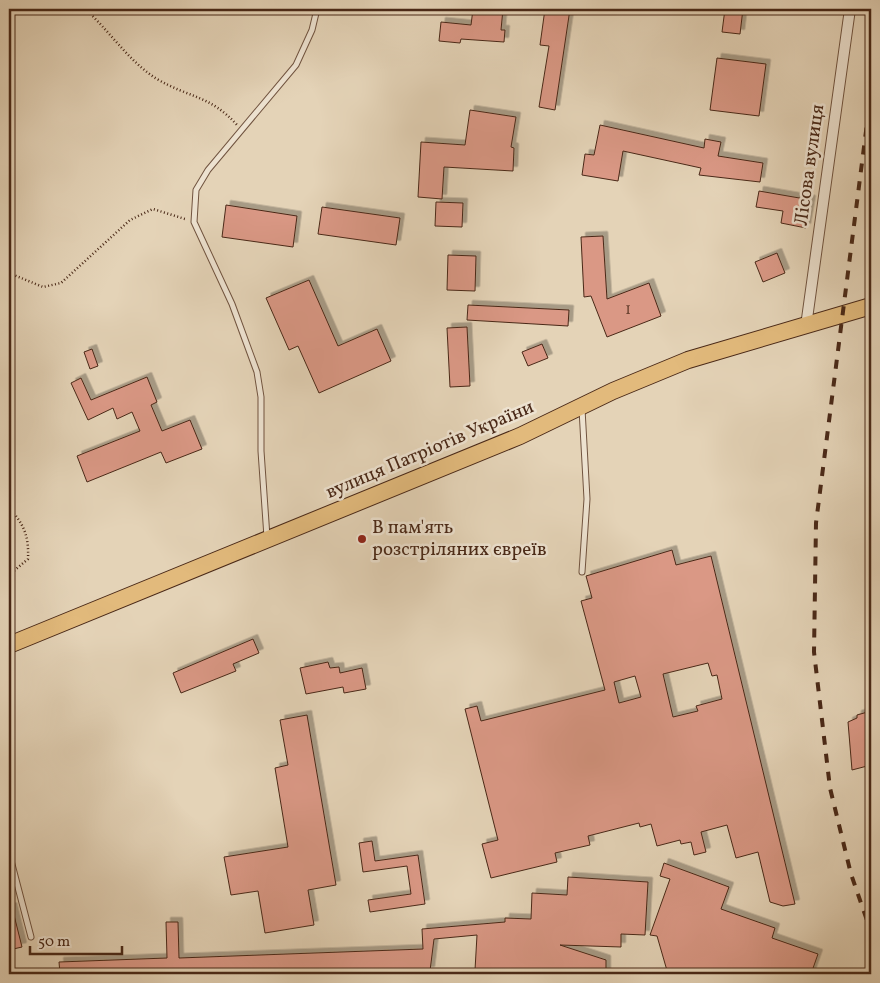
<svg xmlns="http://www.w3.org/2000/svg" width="880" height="983" viewBox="0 0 880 983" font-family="Vollkorn,serif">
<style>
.building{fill:#da9885;stroke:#492817;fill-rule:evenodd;filter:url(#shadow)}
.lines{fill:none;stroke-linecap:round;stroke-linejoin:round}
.lane-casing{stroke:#70533f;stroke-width:7}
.street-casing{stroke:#70533f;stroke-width:12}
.primary-casing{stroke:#492817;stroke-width:18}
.path{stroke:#492817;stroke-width:2.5;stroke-dasharray:1 2.5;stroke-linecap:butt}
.lane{stroke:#ede2d0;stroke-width:5}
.street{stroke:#ede2d0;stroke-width:10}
.primary{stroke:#e2ba7c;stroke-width:16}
.rail{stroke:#492817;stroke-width:4;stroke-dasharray:9 9;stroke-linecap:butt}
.poi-dot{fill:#8f2418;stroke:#ede2d0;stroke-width:2}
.labels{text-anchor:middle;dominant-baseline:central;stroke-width:5;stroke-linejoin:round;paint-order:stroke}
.number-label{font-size:16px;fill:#6d4432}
.street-label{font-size:19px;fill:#492817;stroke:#ede2d0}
.poi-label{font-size:19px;fill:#492817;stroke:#ede2d0;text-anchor:start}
</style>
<defs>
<filter id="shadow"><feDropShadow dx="4.5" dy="-4.5" stdDeviation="0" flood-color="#0004"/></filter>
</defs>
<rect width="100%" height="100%" fill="#e4d3b7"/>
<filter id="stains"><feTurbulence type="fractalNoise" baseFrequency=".004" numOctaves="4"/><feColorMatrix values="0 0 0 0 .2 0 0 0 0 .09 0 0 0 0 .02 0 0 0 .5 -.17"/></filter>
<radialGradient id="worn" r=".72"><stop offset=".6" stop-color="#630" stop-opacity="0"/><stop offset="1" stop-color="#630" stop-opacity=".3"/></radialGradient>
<!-- building -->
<g class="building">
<path d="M473 9H503L501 30H505L504 42 461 39 460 43 439 41 441 22 471 25Z"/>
<path d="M545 9H570L555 110 539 107 549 46 540 45Z"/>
<path d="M725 9H743L740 34 722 32Z"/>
<path d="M717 58 766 64 759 116 710 110Z"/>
<path d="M470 110 516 117 511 147 514 148 513 171 444 167 442 199 418 197 421 142 465 145Z"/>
<path d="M600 125 704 148 705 139 721 142 718 156 763 163 760 182 699 175 701 168 623 151 618 181 582 175 585 154 594 155Z"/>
<path d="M759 191 811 200 806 228 781 223 783 211 756 207Z"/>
<path d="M436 202 463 203 462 227 435 226Z"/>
<path d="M226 205 297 216 293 247 222 237Z"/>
<path d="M322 207 400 218 396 245 318 234Z"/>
<path d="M603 236 607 299 649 283 661 316 607 337 591 296 584 297 581 237Z"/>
<path d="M777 253 785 273 763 282 755 262Z"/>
<path d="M448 255 476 256 475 291 447 290Z"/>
<path d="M309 280 338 346 377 329 391 361 319 393 298 346 289 350 266 298Z"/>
<path d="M468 305 569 310 568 326 467 320Z"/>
<path d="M467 327 470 386 450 387 447 328Z"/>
<path d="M542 344 548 358 528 366 522 352Z"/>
<path d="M92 349 98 366 90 369 84 352Z"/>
<path d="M147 377 157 402 151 405 162 431 190 420 202 449 166 463 161 452 87 482 77 456 140 431 132 412 117 419 113 408 88 420 71 383 81 378 91 400Z"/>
<path d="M672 550 676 565 711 556 795 904 783 906 770 902 758 852 736 858 727 825 701 832 706 852 694 855 691 842 681 844 680 840 657 846 651 824 640 827 639 823 588 836 590 845 555 853 557 862 491 878 482 844 498 840 465 709 477 706 481 721 605 690 581 601 592 598 586 576ZM708 663 712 676 717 675 722 699 696 706 698 711 673 717 663 674ZM635 676 641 697 619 703 614 682Z"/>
<path d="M253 639 259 653 233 664 236 671 181 693 173 673Z"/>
<path d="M328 662 330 668 339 667 340 673 362 668 366 689 344 693 343 687 306 694 300 668Z"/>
<path d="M871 711V765L852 770 848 722 857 718V715Z"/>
<path d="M307 715 336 885 308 890 314 925 265 933 258 891 231 895 224 857 288 847 275 768 288 765 280 720Z"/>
<path d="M372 841 375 861 418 855 425 904 370 912 368 900 411 894 407 866 363 872 359 843Z"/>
<path d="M664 863 729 887 721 909 775 928 772 938 818 954 811 974H668L657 936 650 935 670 879 660 876Z"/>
<path d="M568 877 648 882 645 935 621 934V947L560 945 606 960V974L475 970 477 935 434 939 430 971 60 974 59 962 167 958 166 922H178L179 958 423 949 422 929 505 922V918L531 919 532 893 567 895Z"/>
<path d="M12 907 22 947 9 950V908Z"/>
</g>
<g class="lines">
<!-- lane casing -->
<g class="lane-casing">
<g id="lane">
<path d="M267 537 261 451V397L257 372 232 304 194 222 196 190 208 170 296 65 312 30 317 9"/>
<path d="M582 572 587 499 582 409"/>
<path d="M9 853 31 937"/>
</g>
</g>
<!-- street casing -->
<g class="street-casing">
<path id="street" d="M806 326 850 9"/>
</g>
<!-- primary casing -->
<g class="primary-casing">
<path id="primary" d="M9 645 520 436 613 391 688 360 871 306"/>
</g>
<!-- path -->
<g class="path">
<path d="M85 9C109 30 129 62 157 79 189 98 210 95 237 125"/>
<path d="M9 273 43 287 61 283 130 220 153 209 185 219"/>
<path d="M9 508C24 524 29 536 28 559L9 575"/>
</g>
<!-- lane -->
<use href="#lane" class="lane"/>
<!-- street -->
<use href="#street" class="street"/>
<!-- primary -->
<use href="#primary" class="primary"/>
<!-- rail -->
<path class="rail" d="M871 92 816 523 814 652 830 788 851 874 871 932"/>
</g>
<!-- markers -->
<circle class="poi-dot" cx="362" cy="539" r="5"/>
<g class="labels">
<!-- number labels -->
<g class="number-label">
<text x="628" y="310">1</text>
</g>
<!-- street labels -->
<g class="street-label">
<text transform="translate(810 165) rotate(-82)">Лісова вулиця</text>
<text transform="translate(430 450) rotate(-23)">вулиця Патріотів України</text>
</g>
<!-- poi labels -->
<g class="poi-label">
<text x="372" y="528">В пам'ять<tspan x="372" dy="22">розстріляних євреїв</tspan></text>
</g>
</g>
<!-- margin -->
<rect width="880" height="983" fill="none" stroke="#e4d3b7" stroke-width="30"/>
<rect x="10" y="10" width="860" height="963" fill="none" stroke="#492817" stroke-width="2.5"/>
<rect x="15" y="15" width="850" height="953" fill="none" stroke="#492817"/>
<!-- scale -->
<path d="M30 946v8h92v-8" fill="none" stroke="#492817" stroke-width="2.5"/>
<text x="38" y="946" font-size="15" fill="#492817" stroke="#ede2d0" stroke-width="4" paint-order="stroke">50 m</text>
<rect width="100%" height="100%" filter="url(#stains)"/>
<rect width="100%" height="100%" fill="url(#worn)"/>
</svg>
